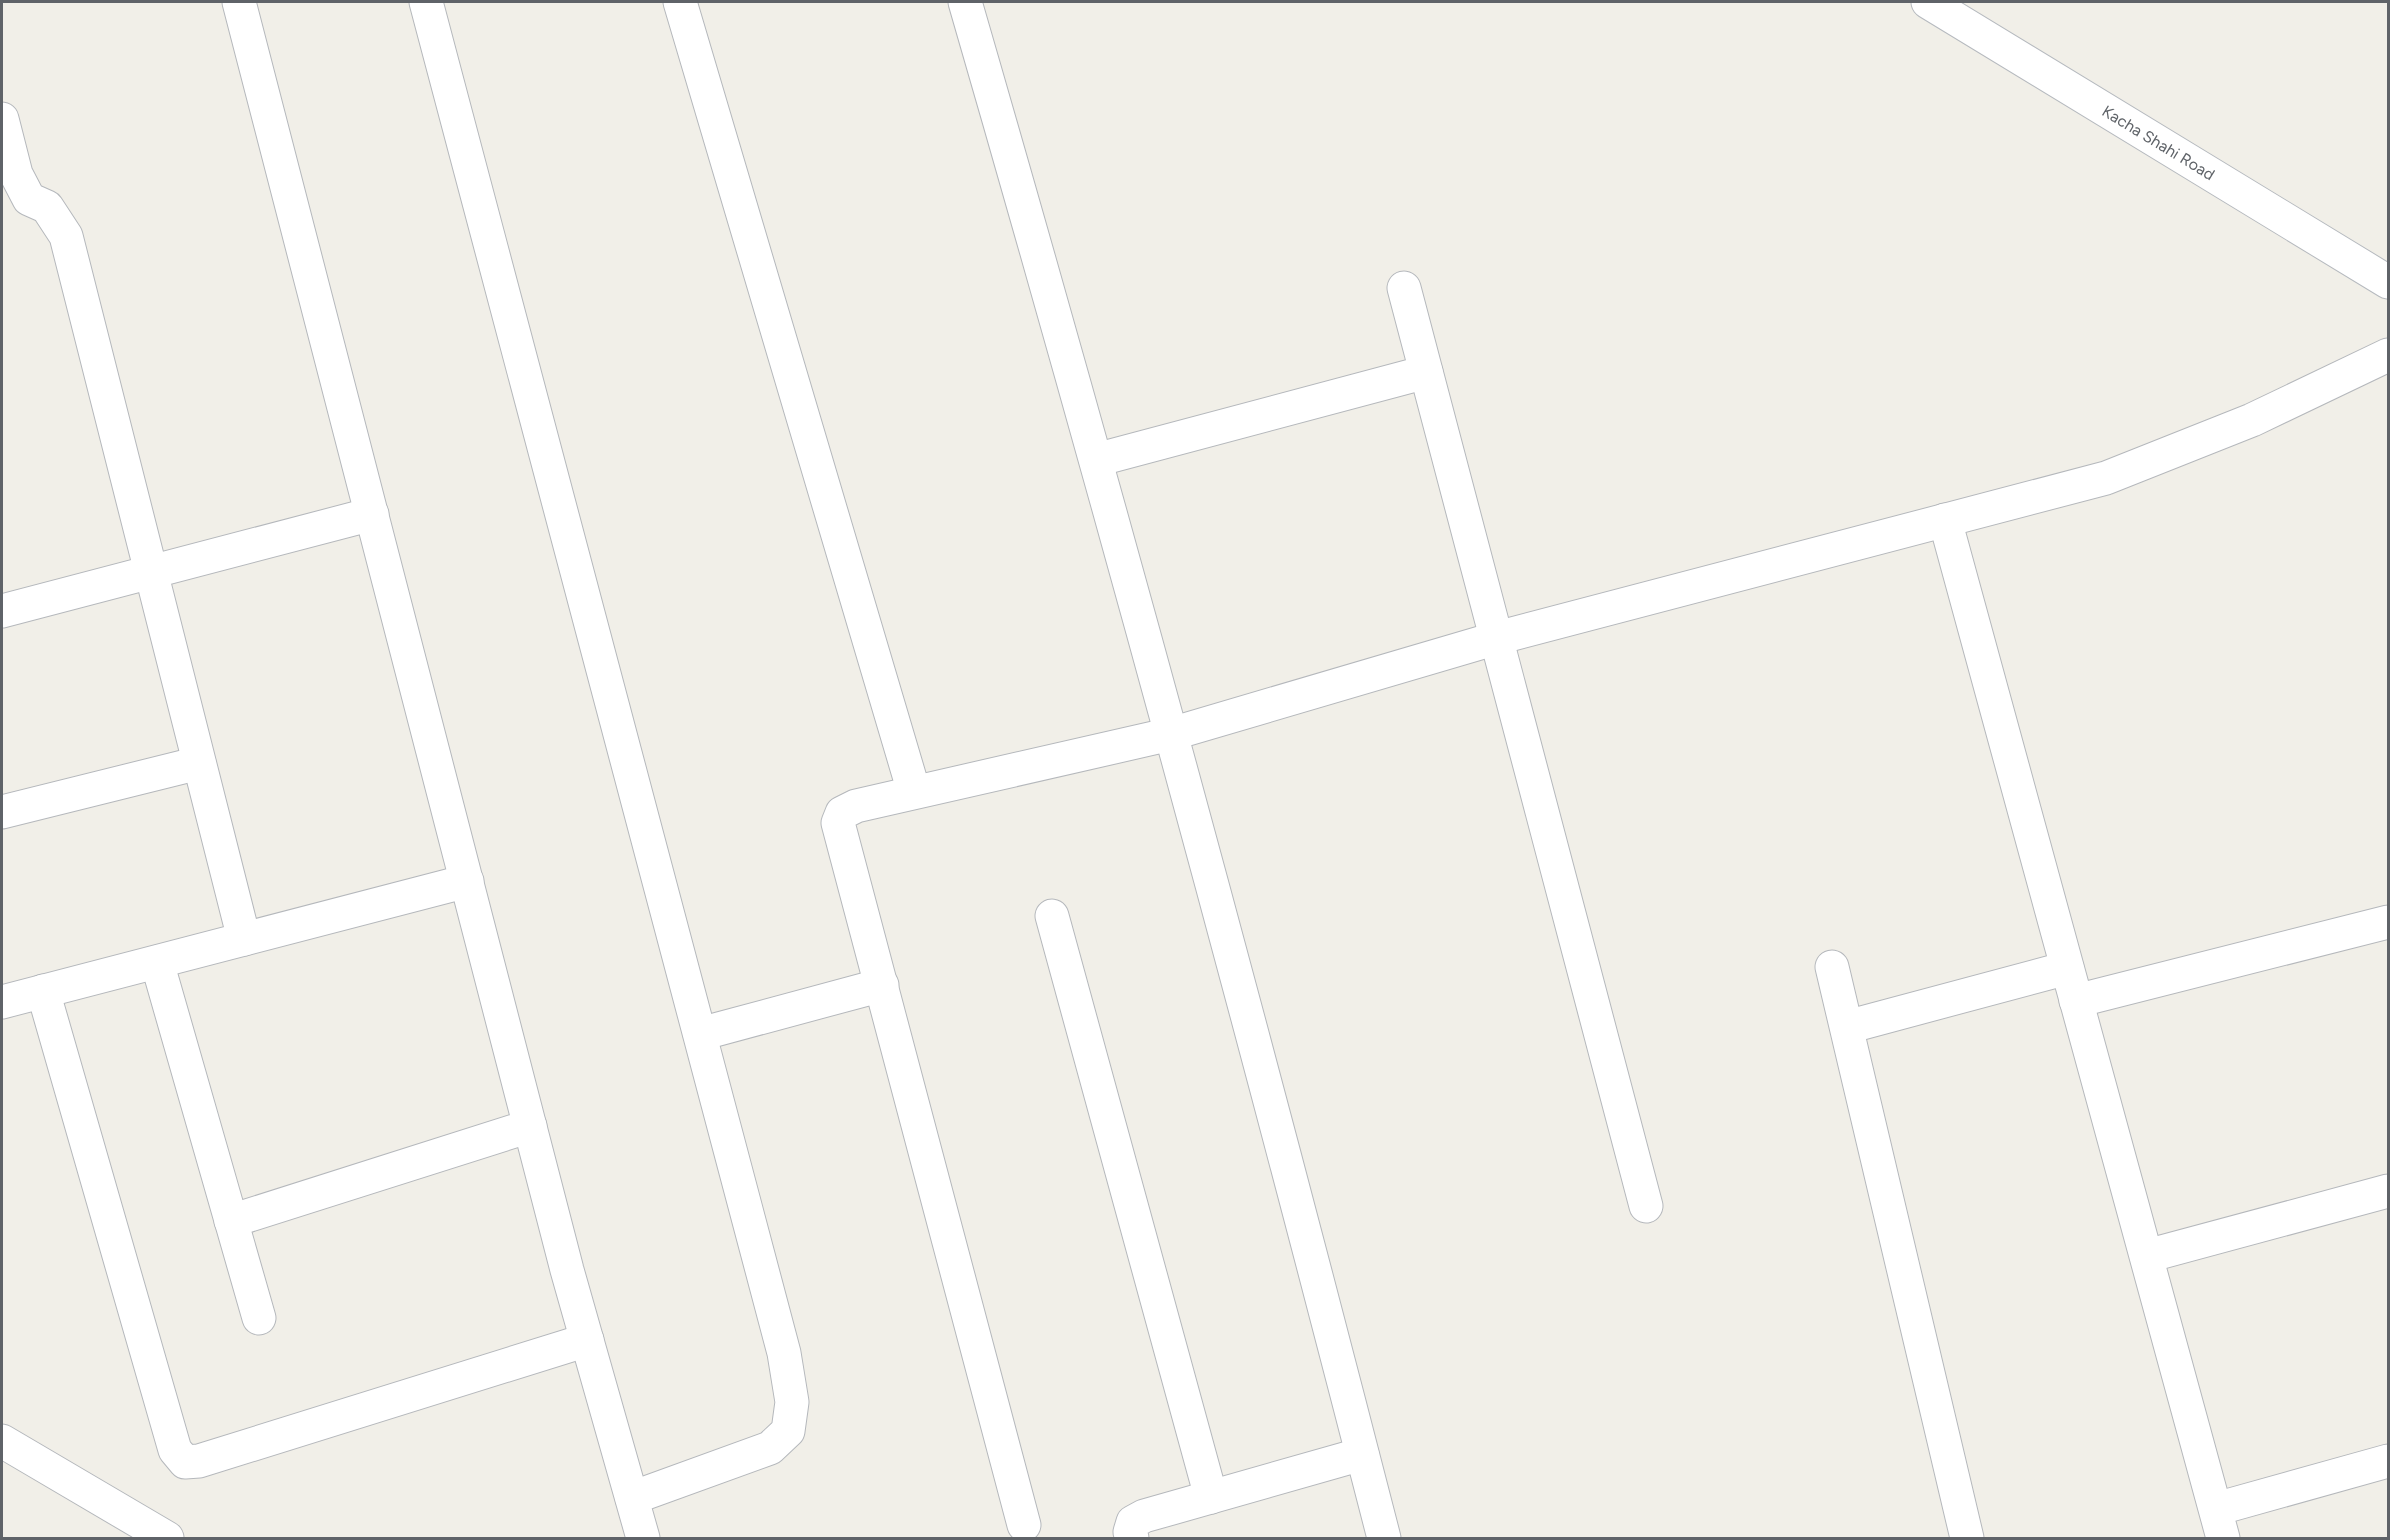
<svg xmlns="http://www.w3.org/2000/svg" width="2390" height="1540" viewBox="0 0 2390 1540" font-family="Figtree,sans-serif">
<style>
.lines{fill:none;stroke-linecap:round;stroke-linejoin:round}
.minor-casing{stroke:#b5b8bc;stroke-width:35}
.secondary-casing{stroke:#b6babf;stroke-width:35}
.minor{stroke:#fff;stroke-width:33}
.secondary{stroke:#fff;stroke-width:33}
.labels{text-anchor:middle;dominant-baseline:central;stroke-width:6;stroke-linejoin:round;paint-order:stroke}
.street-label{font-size:16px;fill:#5f6368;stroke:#fff}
</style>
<rect width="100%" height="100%" fill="#f1efe8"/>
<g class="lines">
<!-- minor casing -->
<g class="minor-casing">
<g id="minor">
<path d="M239 2 567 1270 643 1538"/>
<path d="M426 2 784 1353 792 1402 788 1431 770 1448 632 1498"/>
<path d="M680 2 914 792"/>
<path d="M965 2C1113 512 1252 1024 1384 1538"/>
<path d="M2 119 16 174 29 199 47 207 66 236 244 939"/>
<path d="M1404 288 1646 1206"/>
<path d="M1096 460 1426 372"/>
<path d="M1945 520 2223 1538"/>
<path d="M2 611 372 514"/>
<path d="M2 812 199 763"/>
<path d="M1052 916 1211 1497"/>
<path d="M157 962 259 1318"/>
<path d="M1832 967 1967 1538"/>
<path d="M43 991 175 1450 185 1462 199 1461 587 1340"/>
<path d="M2076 1001 2388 922"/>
<path d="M2 1002 467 881"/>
<path d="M1847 1027 2067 968"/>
<path d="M700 1034 882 985"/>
<path d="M231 1221 530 1126"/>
<path d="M2147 1256 2388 1191"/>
<path d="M2 1441 167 1538"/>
<path d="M2216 1509 2388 1461"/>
<path d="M1024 1525 838 823 842 813 856 806 1171 734 1497 638 2106 478 2252 420 2388 355"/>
<path d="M1132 1538 1130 1532 1133 1522 1144 1516 1362 1454"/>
</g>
</g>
<!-- secondary casing -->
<g class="secondary-casing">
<g id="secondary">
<path id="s1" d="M1928 2 2388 282"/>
</g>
</g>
<!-- minor -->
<use href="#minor" class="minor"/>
<!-- secondary -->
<use href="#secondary" class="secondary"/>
</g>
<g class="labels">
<!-- street labels -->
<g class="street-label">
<text stroke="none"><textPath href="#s1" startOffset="270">Kacha Shahi Road</textPath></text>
</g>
</g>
<!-- border -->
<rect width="2390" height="1540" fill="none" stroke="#5f6368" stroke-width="6"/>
</svg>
